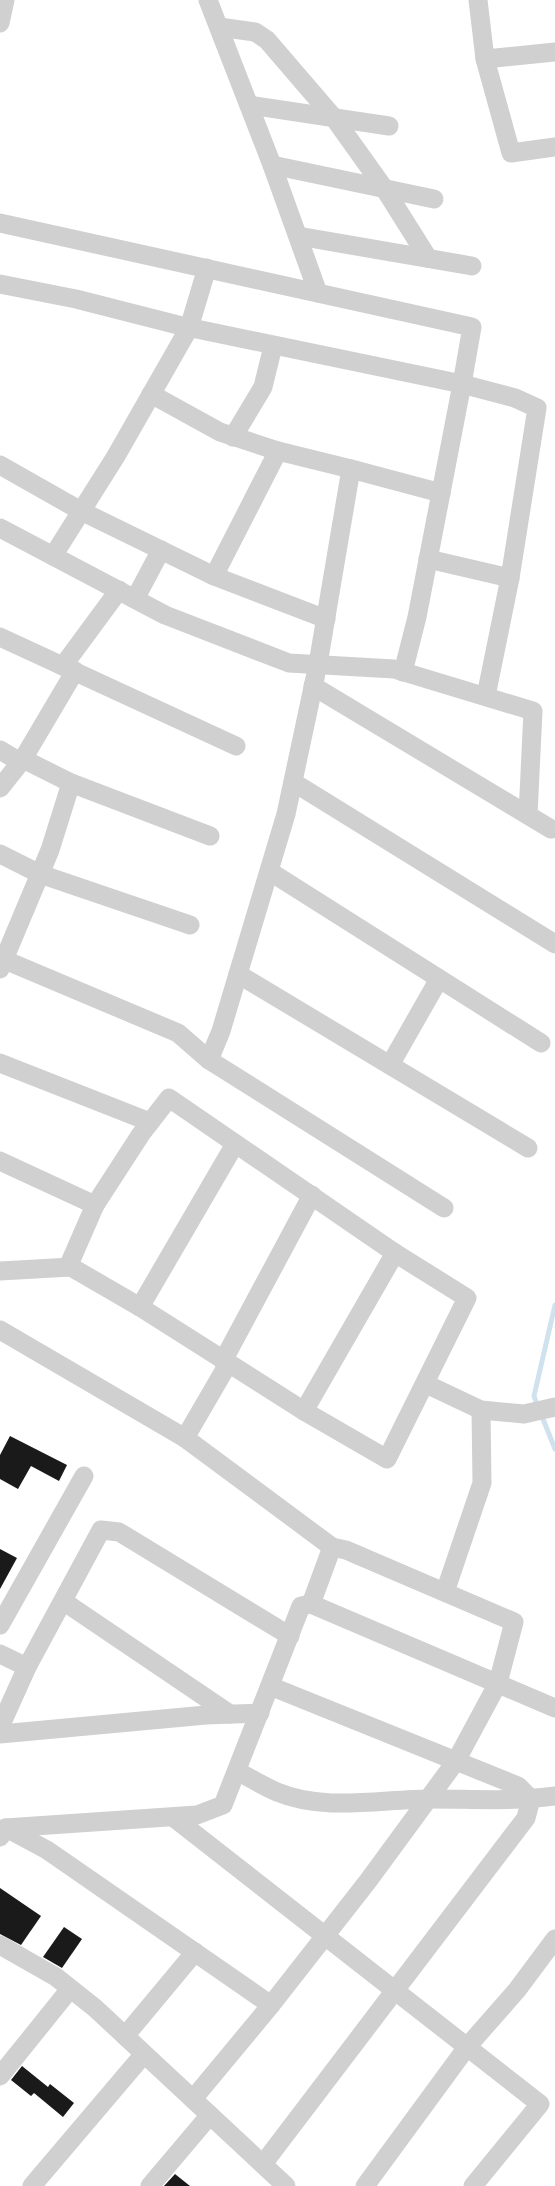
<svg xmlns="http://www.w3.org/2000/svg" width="555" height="2186" viewBox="0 0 555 2186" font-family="Roboto,sans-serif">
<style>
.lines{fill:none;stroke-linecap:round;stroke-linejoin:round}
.stream{stroke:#cfe2ee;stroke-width:5}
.building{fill:#1a1a1a}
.minor{stroke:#d0d0d0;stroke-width:19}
</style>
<rect width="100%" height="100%" fill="#fff"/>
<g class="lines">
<!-- stream -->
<g class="stream">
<path d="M538 1407 534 1396 555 1305"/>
<path d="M541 1414 555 1449"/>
</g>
</g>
<!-- building -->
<g class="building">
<path d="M10 1436 67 1465 59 1481 31 1466 18 1489 0 1479V1455Z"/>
<path d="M0 1549 17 1558 0 1589Z"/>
<path d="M0 1888 41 1916 21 1945 0 1934Z"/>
<path d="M64 1927 82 1939 62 1968 43 1957Z"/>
<path d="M22 2066 48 2087 50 2084 74 2103 63 2117 34 2093 31 2096 11 2080Z"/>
<path d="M175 2174 190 2186H164Z"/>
</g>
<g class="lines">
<!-- minor -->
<g class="minor">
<path d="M208 0 272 165 318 293"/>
<path d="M478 0 485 59 555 52"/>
<path d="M0 23 5 0"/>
<path d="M219 27 255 32 267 40 334 118 384 188 428 258"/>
<path d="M485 59 511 153 555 147"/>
<path d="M249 105 389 126"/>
<path d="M272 165 434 199"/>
<path d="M0 223 472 327 462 384 515 398 537 408 510 578 486 696"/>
<path d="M298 236 472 266"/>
<path d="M0 284 76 299 182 326 462 384 417 617 403 672"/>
<path d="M151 394 220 432 278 451"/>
<path d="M233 437 263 387 273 346"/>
<path d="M0 465 81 511 214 576 278 451 351 469"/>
<path d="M0 528 165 615 289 663 394 669 533 711 528 815"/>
<path d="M53 556 116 456 189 328 207 268"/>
<path d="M428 559 510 578"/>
<path d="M214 576 326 619"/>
<path d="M135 599 161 550"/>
<path d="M0 637 236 746"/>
<path d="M63 666 119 590"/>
<path d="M313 686 551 829"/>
<path d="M0 750 20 762"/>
<path d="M23 759 71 783 210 836"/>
<path d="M293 782 555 944"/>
<path d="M0 788 23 759 75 671"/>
<path d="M0 854 40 874 190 925"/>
<path d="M269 871 541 1043"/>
<path d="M0 958 178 1033 209 1060 444 1208"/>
<path d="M0 969 50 850 71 783"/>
<path d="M238 974 528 1148"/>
<path d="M209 1060 221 1031 286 814 318 664 351 469 441 493"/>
<path d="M0 1063 150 1122"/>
<path d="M390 1065 439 979"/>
<path d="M0 1161 95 1205 141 1134 169 1098 395 1253 467 1298 387 1459 304 1411"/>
<path d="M68 1267 95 1205"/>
<path d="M0 1271 71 1267 140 1307 304 1411 395 1253"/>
<path d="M140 1307 235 1144"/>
<path d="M0 1330 185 1438 228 1364"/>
<path d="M223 1361 312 1195"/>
<path d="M426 1384 481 1410 524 1414 555 1407"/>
<path d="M445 1592 482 1483 481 1410"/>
<path d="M63 1601 230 1714"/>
<path d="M311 1604 332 1547"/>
<path d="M0 1625 84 1476"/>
<path d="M0 1654 27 1667"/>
<path d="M0 1727 27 1667 101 1530 119 1532 290 1636"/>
<path d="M0 1734 206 1715 260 1713"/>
<path d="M237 1771C250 1778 263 1786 277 1792 325 1812 381 1799 431 1799 472 1799 514 1802 555 1796"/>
<path d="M173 1817 540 2104 473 2186"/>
<path d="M5 1828 197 1815 223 1805 301 1606 311 1604 555 1708"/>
<path d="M0 1837 6 1828 47 1850 271 2005 368 1881 456 1761 498 1683 514 1622 346 1550 332 1547 185 1438"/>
<path d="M0 1945 56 1977 95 2008 286 2186"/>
<path d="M125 2036 195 1952"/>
<path d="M0 2076 70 1989"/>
<path d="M193 2099 271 2005"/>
<path d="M263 2164 526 1818 531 1799 518 1786 270 1686"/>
<path d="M32 2186 144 2054"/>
<path d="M150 2186 210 2115"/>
<path d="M365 2186 467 2047 517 1990 555 1939"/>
</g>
</g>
</svg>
